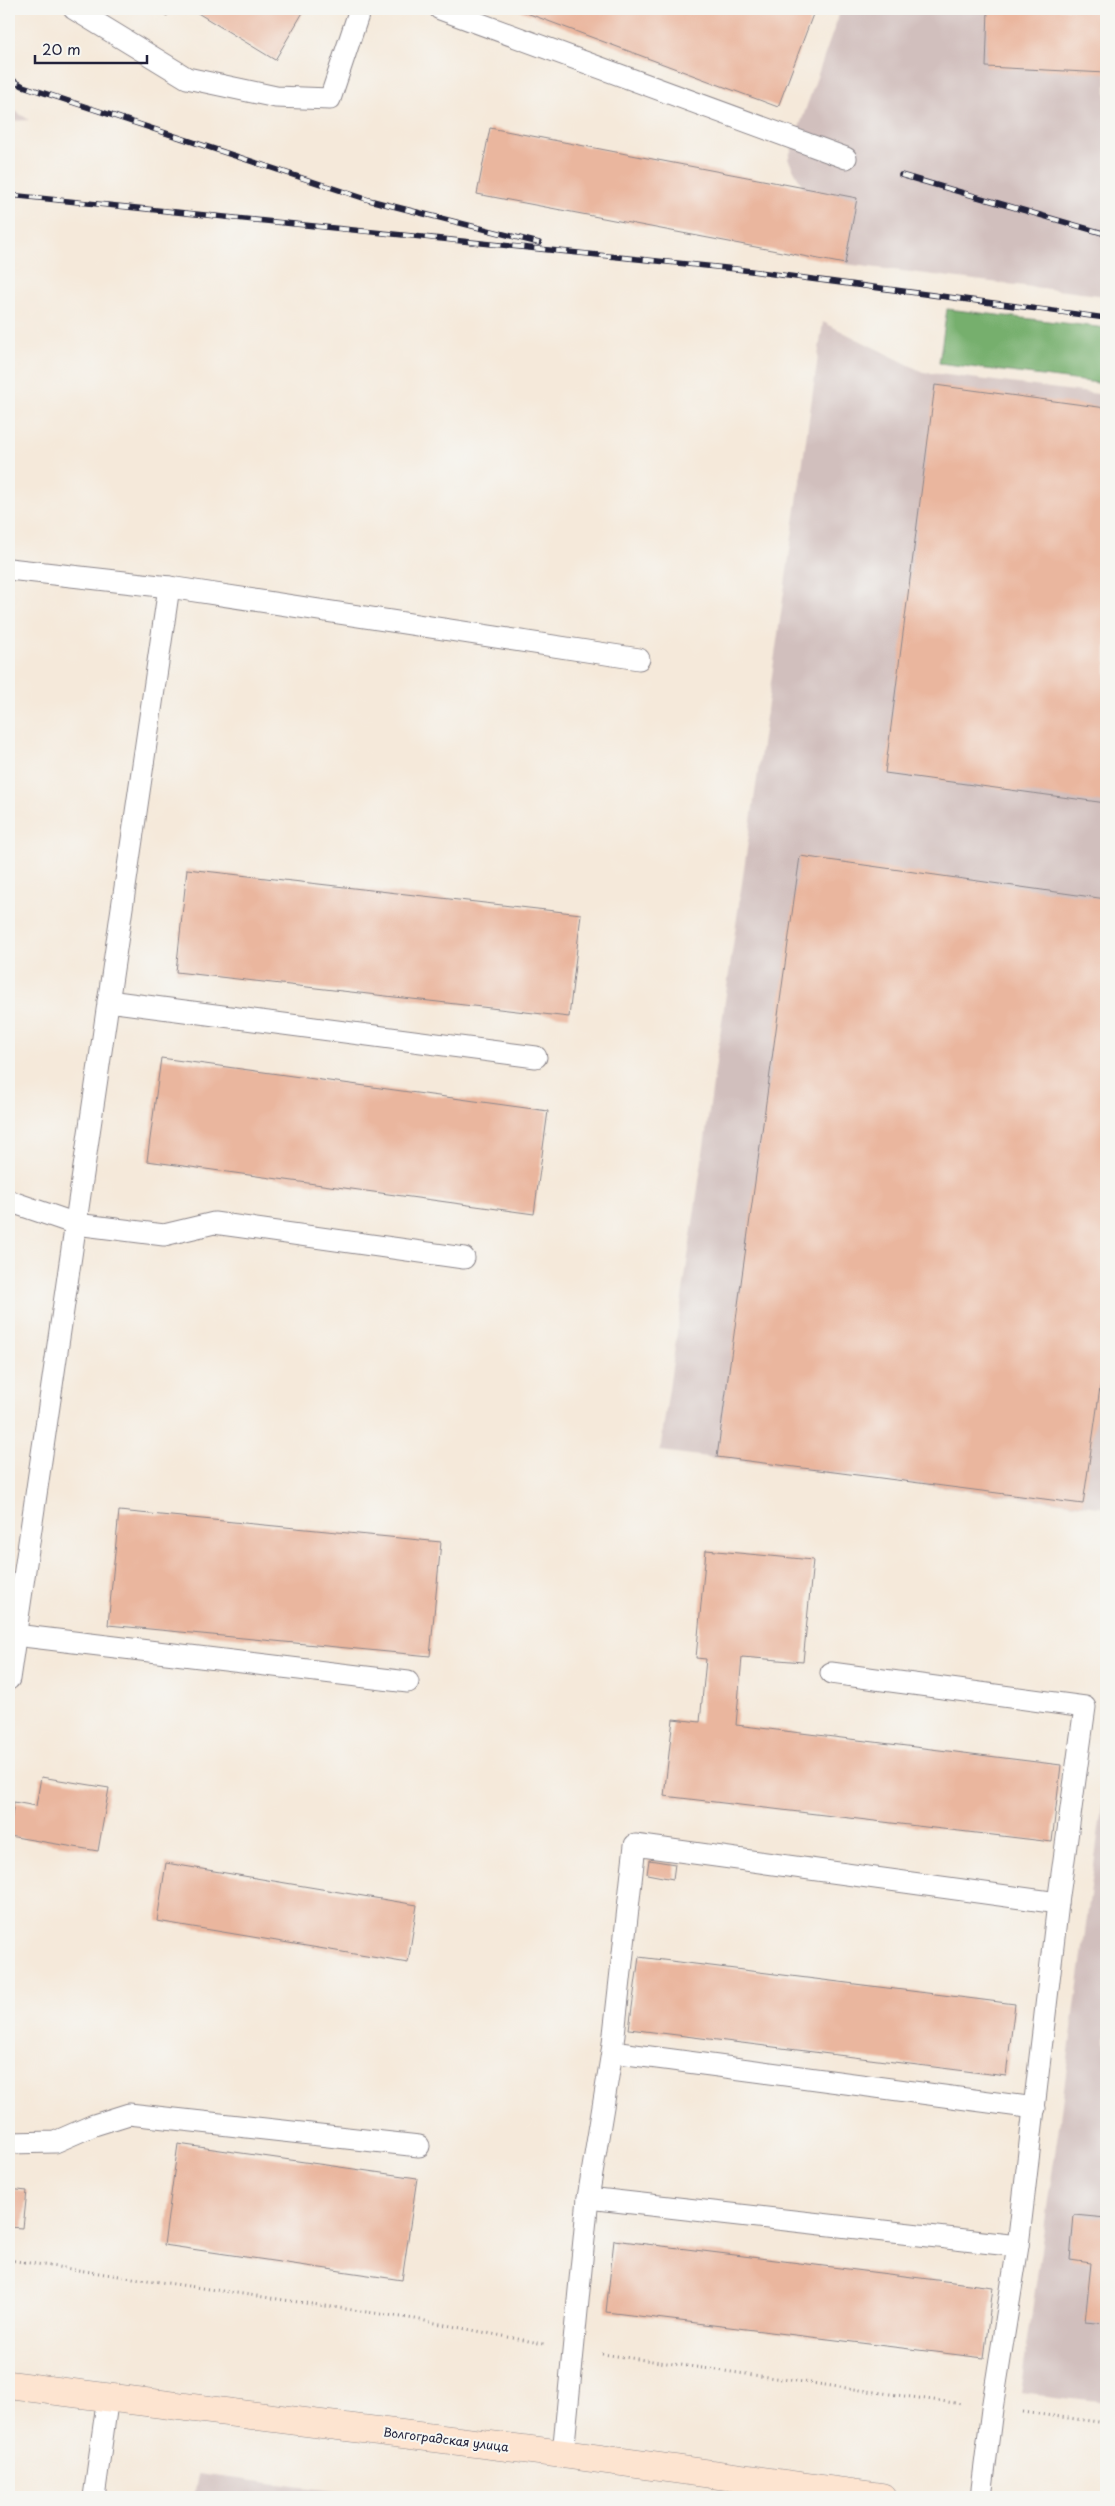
<svg xmlns="http://www.w3.org/2000/svg" width="1115" height="2506" viewBox="0 0 1115 2506" font-family="'Playpen Sans',sans-serif">
<style>
.industrial{fill:#d1bfbd}
.forest{fill:#76af6d;stroke:#4c6854}
.building{fill:#eab69e}
.lines{fill:none;stroke-linecap:round;stroke-linejoin:round}
.lane-casing{stroke:#8c868a;stroke-width:23}
.secondary-casing{stroke:#8c868a;stroke-width:29}
.path{stroke:#8c868a;stroke-width:3;stroke-dasharray:1 4;stroke-linecap:butt}
.lane{stroke:#fff;stroke-width:21}
.secondary{stroke:#fde4d0;stroke-width:28}
.rail-casing{stroke:#22223b;stroke-width:5.5}
.rail{stroke:#f6f6f2;stroke-width:4;stroke-dasharray:11;stroke-linecap:butt}
.labels{text-anchor:middle;dominant-baseline:central;stroke-width:4;stroke-linejoin:round;paint-order:stroke}
.street-label{font-size:12px;fill:#22223b;stroke:#f6f6f2}
</style>
<rect width="100%" height="100%" fill="#f6f6f2"/>
<filter id="ink" filterUnits="userSpaceOnUse"><feTurbulence type="fractalNoise" baseFrequency=".02" numOctaves="2"/><feDisplacementMap in="SourceGraphic" scale="10" xChannelSelector="R" yChannelSelector="G"/><feConvolveMatrix kernelMatrix="1 2 1 2 8 2 1 2 1" color-interpolation-filters="sRGB"/></filter>
<filter id="wash" filterUnits="userSpaceOnUse"><feTurbulence type="fractalNoise" baseFrequency=".0096" numOctaves="4" result="noise"/><feDisplacementMap in="SourceGraphic" scale="20" xChannelSelector="R" yChannelSelector="G"/><feGaussianBlur stdDeviation="1.12" result="paint"/><feColorMatrix in="noise" values="0 0 0 0 0 0 0 0 0 0 0 0 0 0 0 0 0 1.4 0 .05"/><feComposite in="paint" operator="in"/></filter>
<g filter="url(#wash)">
<rect width="100%" height="100%" fill="#f5e9da"/>
<!-- industrial -->
<g class="industrial">
<path d="M841 9H1106V296L845 264 788 159Z"/>
<path d="M9 107 29 120 9 121Z"/>
<path d="M823 322 923 372 1106 395V1508L660 1451Z"/>
<path d="M1106 1776V2403L1020 2393 1059 2126Z"/>
<path d="M198 2474 380 2497H194Z"/>
</g>
<!-- forest -->
<path class="forest" d="M947 309 1106 328V384L939 363Z"/>
<g id="blocks">
<!-- building -->
<g class="building">
<path d="M155 9H172L167 16Z"/>
<path d="M199 9H305L275 60 196 12Z"/>
<path d="M516 9H815L778 107Z"/>
<path d="M988 9H1106V73L986 67Z"/>
<path d="M490 128 857 198 845 264 477 194Z"/>
<path d="M935 385 1106 408V803L885 773Z"/>
<path d="M800 856 1106 899V1347L1083 1504 717 1457Z"/>
<path d="M187 869 581 914 569 1017 176 972Z"/>
<path d="M161 1058 548 1111 534 1214 147 1161Z"/>
<path d="M119 1511 441 1542 430 1656 108 1625Z"/>
<path d="M706 1550 813 1560 803 1662 742 1657 736 1725 1061 1765 1052 1842 664 1796 673 1719 700 1722 706 1659 696 1658Z"/>
<path d="M41 1777 109 1788 98 1851 9 1836 14 1802 36 1806Z"/>
<path d="M649 1860 675 1864 673 1879 647 1874Z"/>
<path d="M166 1863 417 1905 408 1963 157 1921Z"/>
<path d="M639 1957 1015 2004 1006 2076 629 2029Z"/>
<path d="M178 2144 417 2178 402 2280 164 2245Z"/>
<path d="M9 2189 27 2191 23 2228 9 2227Z"/>
<path d="M1074 2215 1106 2218V2324L1085 2322 1091 2263 1070 2260Z"/>
<path d="M614 2240 993 2287 984 2358 606 2312Z"/>
</g>
</g>
</g>
<g filter="url(#ink)">
<use href="#blocks" fill-opacity="0" stroke="#8c868a" stroke-width="1"/>
<g class="lines">
<!-- lane casing -->
<g class="lane-casing">
<g id="lane">
<path d="M74 9 187 78 276 97 330 99 360 9"/>
<path d="M440 9 846 158"/>
<path d="M9 569 169 587 639 659"/>
<path d="M108 1001 536 1057"/>
<path d="M9 1201 76 1224 164 1235 214 1223 464 1258"/>
<path d="M15 1635 408 1682"/>
<path d="M831 1673 1085 1707 1058 1903 1018 2246 992 2409 981 2497"/>
<path d="M9 1679 169 587"/>
<path d="M612 2052 1035 2108"/>
<path d="M9 2143 55 2142 94 2125 129 2114 419 2146"/>
<path d="M588 2198 1018 2246"/>
<path d="M563 2454 588 2198 612 2052 635 1845 1058 1903"/>
<path d="M94 2497 108 2396"/>
</g>
</g>
<!-- secondary casing -->
<g class="secondary-casing">
<path id="secondary" d="M9 2385 563 2454 882 2497"/>
</g>
<!-- path -->
<g class="path">
<path d="M9 2260 415 2319 544 2344"/>
<path d="M602 2354 962 2404"/>
<path d="M1023 2412 1106 2423"/>
</g>
<!-- lane -->
<use href="#lane" class="lane"/>
<!-- secondary -->
<use href="#secondary" class="secondary"/>
<!-- rail casing -->
<g class="rail-casing">
<g id="rail">
<path d="M9 78 23 86 369 200 539 243"/>
<path d="M901 175 1106 234"/>
<path d="M9 195 736 269 1106 318"/>
</g>
</g>
<!-- rail -->
<use href="#rail" class="rail"/>
</g>
</g>
<g class="labels">
<!-- street labels -->
<g class="street-label">
<text transform="translate(446 2439) rotate(7)">Волгоградская улица</text>
</g>
</g>
<!-- margin -->
<rect width="1115" height="2506" fill="none" stroke="#f6f6f2" stroke-width="30"/>
<!-- scale -->
<path d="M35 55v8h112v-8" fill="none" stroke="#22223b" stroke-width="2.5"/>
<text x="42" y="55" font-size="15" fill="#22223b" stroke="#f6f6f2" stroke-width="4" paint-order="stroke">20 m</text>
</svg>
